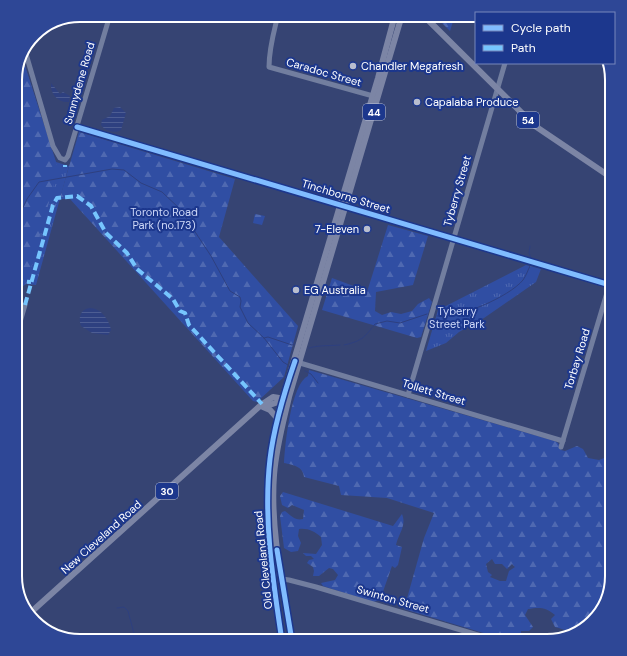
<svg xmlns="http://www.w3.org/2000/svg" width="627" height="656" viewBox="0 0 627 656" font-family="'DM Sans',sans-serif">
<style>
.grass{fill:url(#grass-tufts)}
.forest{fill:url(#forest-firs);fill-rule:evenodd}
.water{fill:url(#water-rules)}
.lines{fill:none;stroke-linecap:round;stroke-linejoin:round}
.stream{stroke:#2e4080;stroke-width:1}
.minor{stroke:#727e9f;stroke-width:5}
.major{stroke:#7c85a5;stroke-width:6}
.quiet{stroke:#76c5fe;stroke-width:4;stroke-dasharray:8 4;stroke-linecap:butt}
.cycleway-casing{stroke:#1c378d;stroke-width:8}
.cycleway{stroke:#80bcff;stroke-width:5}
.poi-dot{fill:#b9bece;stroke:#1c378d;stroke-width:1.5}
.labels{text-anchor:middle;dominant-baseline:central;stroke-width:4;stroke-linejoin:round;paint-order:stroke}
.shield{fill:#1c378d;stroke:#bbc3dd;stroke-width:1}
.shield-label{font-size:10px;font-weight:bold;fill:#fff}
.poi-label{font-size:11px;fill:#fff;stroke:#1c378d;text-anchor:start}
.street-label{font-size:11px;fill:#fff;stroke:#1c378d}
.park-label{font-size:11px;fill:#cfd9f9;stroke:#1c378d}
.rim{fill:none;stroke:#fff;stroke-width:2}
</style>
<defs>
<pattern id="grass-tufts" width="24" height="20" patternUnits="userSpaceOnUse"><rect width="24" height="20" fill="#304ea3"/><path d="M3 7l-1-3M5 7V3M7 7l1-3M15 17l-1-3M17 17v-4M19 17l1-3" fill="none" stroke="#4f69b1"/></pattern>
<pattern id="forest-firs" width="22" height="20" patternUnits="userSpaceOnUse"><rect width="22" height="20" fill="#304ea3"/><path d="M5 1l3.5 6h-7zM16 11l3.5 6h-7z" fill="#4f69b1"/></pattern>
<pattern id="water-rules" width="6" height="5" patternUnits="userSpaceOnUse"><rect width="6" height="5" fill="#2e4080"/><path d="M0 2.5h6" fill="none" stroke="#4d5d93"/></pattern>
</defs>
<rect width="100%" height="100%" fill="#364473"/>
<!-- grass -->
<g class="grass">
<path d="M23 60 56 162 69 166 36 285 26 284 15 287V76Z"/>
<path d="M526 265 541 269 536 282 484 318 459 332 446 343 426 351 438 310Z"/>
</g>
<!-- forest -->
<g class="forest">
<path d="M434 15H455L450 31Z"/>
<path d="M23 60 58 169 27 283 22 287 15 290V76Z"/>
<path d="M79 132 235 179 219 237 298 326 284 377 257 402 253 401 70 199H62L59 201Z"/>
<path d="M255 214 265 216 262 225 253 223Z"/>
<path d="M388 225 428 236 413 285 376 292 375 311 382 315 391 312 401 314 412 311 418 304 429 298 432 302 421 337 417 338 322 310 332 278 359 288 366 293 367 292Z"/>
<path d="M309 370 555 441 558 443 561 450 565 451 577 446 583 449 588 458 599 460 612 455V576C607 596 597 628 573 631 569 632 560 628 555 627L551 619 555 615C546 607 539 607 528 609L525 615 533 627 529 631H521V635L527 639 526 641H510L404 609 424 538 434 513 387 498 341 495 339 486 304 477C303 466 293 465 284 463 285 444 291 384 308 376ZM492 559 495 564H502L507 569 512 564 515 567 509 571 506 581H500L490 577 492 575 488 572 486 564Z"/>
<path d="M283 492 393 526 402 514C407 526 398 534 396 545L402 547 398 565 395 568 392 566 380 600 373 602 323 586 321 583 335 580 338 575 333 569 329 568 319 576H313L314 571 313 567 307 563 309 560 314 559 311 556H306L303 553 316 554 322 545 321 537C314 531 308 528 299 529L298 536 301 543 298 551 291 552 284 548 280 516 282 512 285 511C291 516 296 521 303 519L304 510 292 505 288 508 282 505 280 496Z"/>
</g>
<!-- water -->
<g class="water">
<path d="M51 83 60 94 63 92 70 96 69 102C58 103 50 94 51 83Z"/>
<path d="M120 107 126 113 121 130C115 134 105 131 101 125L102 120 110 116 114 108Z"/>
<path d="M90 308C101 308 109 320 111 330L108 335 92 333 81 326C78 318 80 309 90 308Z"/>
</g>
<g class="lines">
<!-- stream -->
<g class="stream">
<path d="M15 224 27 199 39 182 112 169 124 170 141 183 162 192 180 209 211 256 230 291 240 297 241 301 240 307 248 323 264 338 283 362 288 365"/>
<path d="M530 246 529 253 531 258"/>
<path d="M437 316C458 319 509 297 523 280 526 276 528 270 530 266"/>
<path d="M264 338 268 337 292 345 295 344"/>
<path d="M344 345C362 341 364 338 375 324L387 321 400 323 427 314"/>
<path d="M309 348C319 345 329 346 340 345"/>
<path d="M305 371 311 374 318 383"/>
<path d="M117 608 124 607 128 611 136 641"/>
</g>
<!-- minor -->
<g class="minor">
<path d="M276 23C273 35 269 55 269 67L373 96"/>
<path d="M26 54 53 146 60 158 65 160 68 156 110 15"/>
<path d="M77 127 610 285"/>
<path d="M15 339 25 305"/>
<path d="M300 363 563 441"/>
<path d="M408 395 505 63"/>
<path d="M561 447 612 276"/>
<path d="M282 579 289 580 316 587 498 641"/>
</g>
<!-- major -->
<g class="major">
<path d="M423 15 535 126 612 178"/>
<path d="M263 407 270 410 277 418"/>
<path d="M264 407 278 402H286"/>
<path d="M29 614 261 405 273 397 285 399"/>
<path d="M282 641C271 563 259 484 280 407L378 78 395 15"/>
<path d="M292 641C283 586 270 530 274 475 276 448 283 423 289 397L402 15"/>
</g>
<!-- quiet -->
<g class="quiet">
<path d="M65 167V165"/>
<path d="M15 281 31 282"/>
<path d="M25 305 53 205 57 198 77 196 91 206 106 233 127 253 137 269 173 299 180 311 185 313 189 325 262 404"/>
</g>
<!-- cycleway casing -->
<g class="cycleway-casing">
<g id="cycleway">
<path d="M77 127 610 285"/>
<path d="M277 550 292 641"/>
<path d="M282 641C273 581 263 519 270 459 274 425 284 393 295 361"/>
</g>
</g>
<!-- cycleway -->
<use href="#cycleway" class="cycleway"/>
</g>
<!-- markers -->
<g class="poi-dot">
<circle cx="353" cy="66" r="4"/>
<circle cx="417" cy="102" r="4"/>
<circle cx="367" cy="229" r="4"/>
<circle cx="296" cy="290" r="4"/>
</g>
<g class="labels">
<!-- shield labels -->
<g class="shield">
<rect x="363" y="104" width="22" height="16" rx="3"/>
<rect x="517" y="112" width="22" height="16" rx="3"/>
<rect x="156" y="483" width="22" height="16" rx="3"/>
</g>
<g class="shield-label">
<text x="374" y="112">44</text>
<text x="528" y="120">54</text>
<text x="167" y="491">30</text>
</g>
<!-- poi labels -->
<g class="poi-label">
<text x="361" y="66">Chandler Megafresh</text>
<text x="425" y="102">Capalaba Produce</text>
<text x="359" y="229" text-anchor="end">7-Eleven</text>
<text x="304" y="290">EG Australia</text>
</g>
<!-- street labels -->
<g class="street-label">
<text transform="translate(324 72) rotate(16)">Caradoc Street</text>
<text transform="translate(79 83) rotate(-74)">Sunnydene Road</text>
<text transform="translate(457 191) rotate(-74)">Tyberry Street</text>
<text transform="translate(346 196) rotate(17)">Tinchborne Street</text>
<text transform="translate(577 359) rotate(-73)">Torbay Road</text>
<text transform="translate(434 392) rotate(17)">Tollett Street</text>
<text transform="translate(101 537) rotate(-42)">New Cleveland Road</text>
<text transform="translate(263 560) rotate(-96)">Old Cleveland Road</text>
<text transform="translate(393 599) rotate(16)">Swinton Street</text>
</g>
<!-- park labels -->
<g class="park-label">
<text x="164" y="212">Toronto Road<tspan x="164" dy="13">Park (no.173)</tspan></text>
<text x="457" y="311">Tyberry<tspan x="457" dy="13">Street Park</tspan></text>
</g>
</g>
<!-- crop -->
<path d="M0 0H627V656H0ZM80 22H547A58 58 0 0 1 605 80V576A58 58 0 0 1 547 634H80A58 58 0 0 1 22 576V80A58 58 0 0 1 80 22Z" fill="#2e4796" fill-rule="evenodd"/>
<path class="rim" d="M80 22H547A58 58 0 0 1 605 80V576A58 58 0 0 1 547 634H80A58 58 0 0 1 22 576V80A58 58 0 0 1 80 22Z"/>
<!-- legend -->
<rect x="475" y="12" width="140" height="52" fill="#1c378d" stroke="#7787bb"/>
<rect x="483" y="25" width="20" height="6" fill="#80bcff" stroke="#7787bb"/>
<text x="511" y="32" font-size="12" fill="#ffffff">Cycle path</text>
<rect x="483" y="45" width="20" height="6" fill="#76c5fe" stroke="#7787bb"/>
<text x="511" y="52" font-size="12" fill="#ffffff">Path</text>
</svg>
